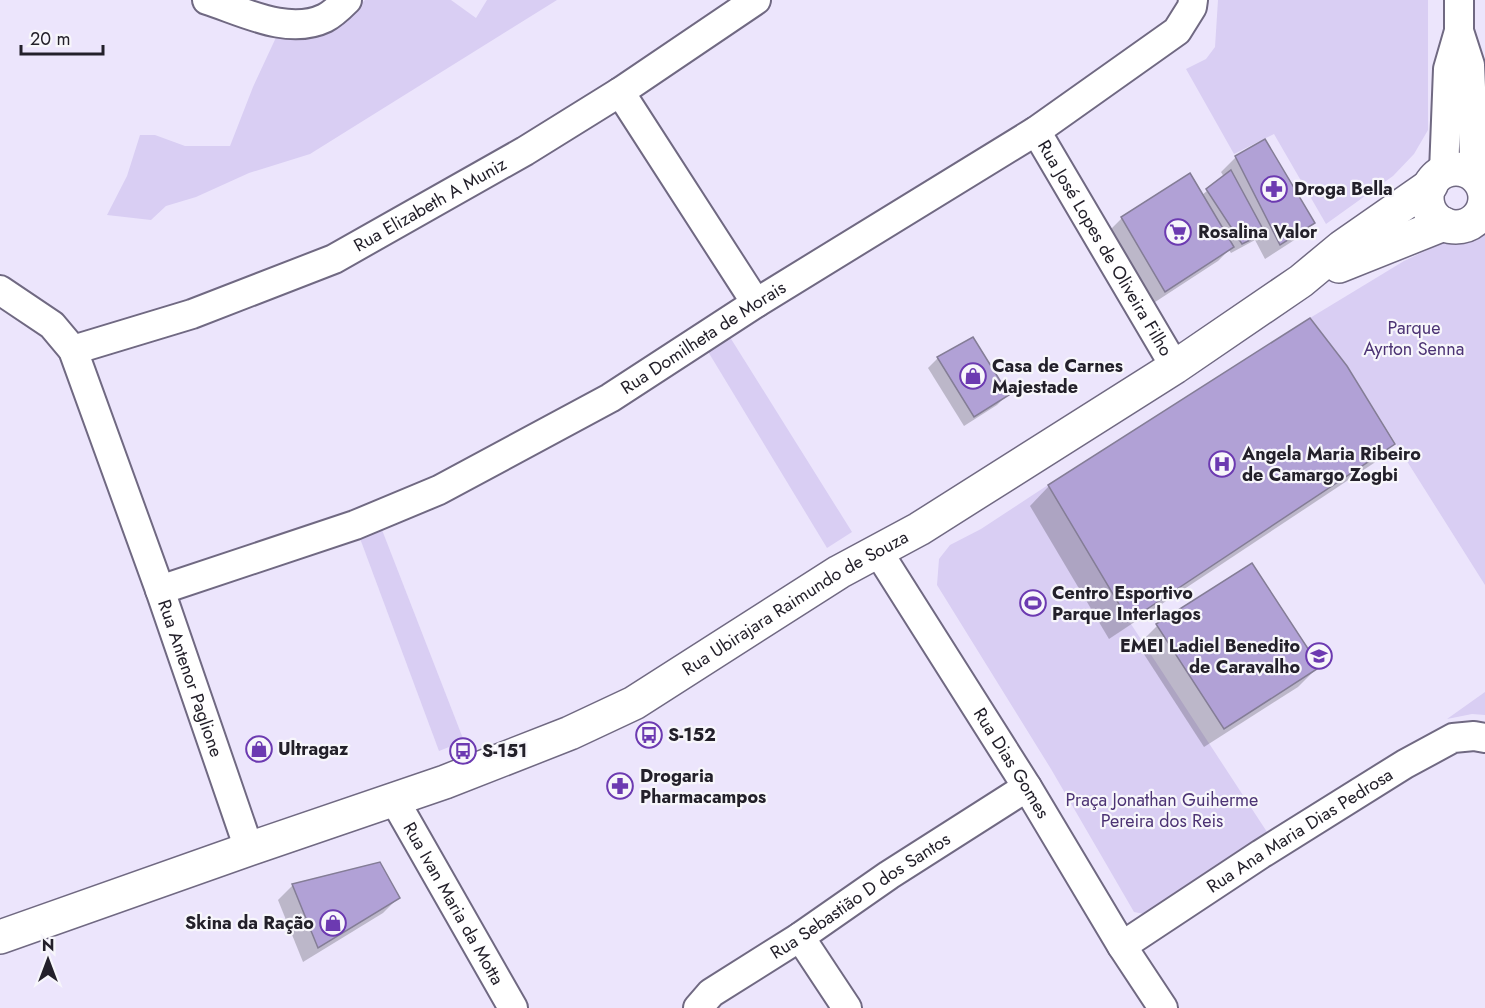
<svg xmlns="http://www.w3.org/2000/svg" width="1485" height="1008" viewBox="0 0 1485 1008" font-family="Jost,sans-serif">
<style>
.green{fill:#d9cef3}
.shadow{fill:#0003}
.building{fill:#b1a1d6;stroke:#847d96;stroke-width:1.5}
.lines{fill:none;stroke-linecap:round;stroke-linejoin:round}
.minor-casing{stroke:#706982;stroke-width:32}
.secondary-casing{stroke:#706982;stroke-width:36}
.minor{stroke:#fff;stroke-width:28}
.secondary{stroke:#fff;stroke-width:33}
.labels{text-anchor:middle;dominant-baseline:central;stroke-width:4.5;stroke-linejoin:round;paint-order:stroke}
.poi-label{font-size:18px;font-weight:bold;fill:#23202a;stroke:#f7f6fb;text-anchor:start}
.street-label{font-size:18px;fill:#23202a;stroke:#f7f6fb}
.park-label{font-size:18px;fill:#4c3374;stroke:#f7f6fb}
</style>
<rect width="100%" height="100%" fill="#ece5fc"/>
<!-- green -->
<g class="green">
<path d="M365 0H451L476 18 487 0H557L310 154 249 173 196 197 166 206 151 220 107 215 127 176 140 135H155L185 146H230L253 87 279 31 352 12Z"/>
<path d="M1218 0H1428V130L1414 154 1393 176 1326 224 1274 134 1234 154 1186 69 1206 59 1215 47Z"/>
<path d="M1485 228V585L1347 366 1310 318 1404 261 1446 241Z"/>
<path d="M723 326 852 532 827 548 701 340Z"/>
<path d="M1048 485 1129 621 1269 835 1144 914 1134 912 1051 769 937 585 939 559 950 545 981 529Z"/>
<path d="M377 517 464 741 439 751 355 525Z"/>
<path d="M1485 692V715L1472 714 1447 719Z"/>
</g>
<!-- shadow -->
<g class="shadow">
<path d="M1236 157 1313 222 1299 237 1265 259 1255 240 1231 253 1229 250 1218 261 1149 306 1107 233 1122 218 1202 195 1224 177 1221 172Z"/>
<path d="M938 358 1007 395 997 405 964 426 928 368Z"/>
<path d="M1393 443 1374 463 1109 639 1030 506 1049 486Z"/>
<path d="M1157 626 1318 667 1298 687 1204 747 1138 645Z"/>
<path d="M293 885 398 898 383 913 303 962 278 900Z"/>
</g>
<!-- building -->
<g class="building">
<path d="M1265 139 1315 223 1280 245 1235 156Z"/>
<path d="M1231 170 1265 233 1242 244 1206 189Z"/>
<path d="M1190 173 1234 247 1165 292 1121 217Z"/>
<path d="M1310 318 1347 366 1395 444 1129 621 1048 485Z"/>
<path d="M973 337 1009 395 974 417 937 357Z"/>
<path d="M1252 563 1320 667 1224 729 1156 624Z"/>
<path d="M380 862 400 898 318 948 292 884Z"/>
</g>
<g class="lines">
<!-- minor casing -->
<g class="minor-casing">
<g id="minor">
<path d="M207 0C242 11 288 36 325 18 333 14 341 6 347 0"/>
<path d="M1459 31 1470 65 1474 155 1472 174"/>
<path d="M620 92 756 303"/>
<path id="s1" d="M1036 131 1175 367"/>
<path d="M1444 172 1448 69 1459 31V0"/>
<path id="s2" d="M0 290 52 325 73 350 160 590 249 849"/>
<path id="s3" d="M73 350 192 314 334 259 525 151 620 92 756 0"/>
<path id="s4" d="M877 550 1027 787 1122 946 1163 1008"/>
<path id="s5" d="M160 590 355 525 439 490 610 398 756 303 1036 131 1177 31 1192 7 1193 0"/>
<path id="s6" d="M395 801 513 1008"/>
<path d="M800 937 847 1008"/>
<path id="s7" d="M1122 946 1261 854 1405 764 1453 738 1474 736 1485 738"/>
<path id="s8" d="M698 1008 711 993 800 937 889 875 1027 787"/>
</g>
</g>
<!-- secondary casing -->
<g class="secondary-casing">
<g id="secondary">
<circle cx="1456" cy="198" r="29"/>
<path d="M1339 266 1444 224"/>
<path id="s9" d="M0 937 249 849 445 782 570 733 634 703 839 572 919 529 1175 367 1301 281 1342 247 1431 185"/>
</g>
</g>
<!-- minor -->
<use href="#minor" class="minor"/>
<!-- secondary -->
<use href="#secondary" class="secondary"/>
</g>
<!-- icons -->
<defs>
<g id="pharmacy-ring" transform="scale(1.35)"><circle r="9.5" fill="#f7f6fb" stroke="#6c3ab1" stroke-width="1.5"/><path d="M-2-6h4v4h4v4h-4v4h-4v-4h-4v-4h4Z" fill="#6c3ab1"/></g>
<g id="supermarket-ring" transform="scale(1.35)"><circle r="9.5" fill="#f7f6fb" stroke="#6c3ab1" stroke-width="1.5"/><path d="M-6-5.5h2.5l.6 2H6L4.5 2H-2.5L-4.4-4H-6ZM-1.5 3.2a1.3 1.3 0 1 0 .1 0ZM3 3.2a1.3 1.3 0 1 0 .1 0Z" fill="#6c3ab1"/></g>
<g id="shop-ring" transform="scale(1.35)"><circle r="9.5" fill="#f7f6fb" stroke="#6c3ab1" stroke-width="1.5"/><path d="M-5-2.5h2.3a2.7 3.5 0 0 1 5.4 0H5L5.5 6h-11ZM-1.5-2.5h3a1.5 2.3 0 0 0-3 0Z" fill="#6c3ab1"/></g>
<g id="hospital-ring" transform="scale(1.35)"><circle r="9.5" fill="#f7f6fb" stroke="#6c3ab1" stroke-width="1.5"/><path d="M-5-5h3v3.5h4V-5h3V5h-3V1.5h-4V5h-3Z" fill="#6c3ab1"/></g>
<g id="stadium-ring" transform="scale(1.35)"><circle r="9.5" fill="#f7f6fb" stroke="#6c3ab1" stroke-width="1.5"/><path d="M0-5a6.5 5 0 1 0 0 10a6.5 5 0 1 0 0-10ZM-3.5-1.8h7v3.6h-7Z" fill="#6c3ab1"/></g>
<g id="school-ring" transform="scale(1.35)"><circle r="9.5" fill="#f7f6fb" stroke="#6c3ab1" stroke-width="1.5"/><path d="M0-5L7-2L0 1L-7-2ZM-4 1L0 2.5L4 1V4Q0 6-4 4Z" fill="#6c3ab1"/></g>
<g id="bus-ring" transform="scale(1.35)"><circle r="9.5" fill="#f7f6fb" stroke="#6c3ab1" stroke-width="1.5"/><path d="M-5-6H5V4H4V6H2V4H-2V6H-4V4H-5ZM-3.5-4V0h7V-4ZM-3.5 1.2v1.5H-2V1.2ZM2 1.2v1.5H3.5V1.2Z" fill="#6c3ab1"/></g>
</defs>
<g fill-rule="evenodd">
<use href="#pharmacy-ring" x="1274" y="189"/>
<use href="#supermarket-ring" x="1178" y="232"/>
<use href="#shop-ring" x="973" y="376"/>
<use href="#hospital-ring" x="1222" y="464"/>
<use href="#stadium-ring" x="1033" y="603"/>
<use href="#school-ring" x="1319" y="656"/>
<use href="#bus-ring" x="649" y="735"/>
<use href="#shop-ring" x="259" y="749"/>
<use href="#bus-ring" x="463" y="751"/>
<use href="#pharmacy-ring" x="620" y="786"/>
<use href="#shop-ring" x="333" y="923"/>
</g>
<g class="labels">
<!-- poi labels -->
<g class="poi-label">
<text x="1294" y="189">Droga Bella</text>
<text x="1198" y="232">Rosalina Valor</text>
<text x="992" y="366">Casa de Carnes<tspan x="992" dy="21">Majestade</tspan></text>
<text x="1242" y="454">Angela Maria Ribeiro<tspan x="1242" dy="21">de Camargo Zogbi</tspan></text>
<text x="1052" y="593">Centro Esportivo<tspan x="1052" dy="21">Parque Interlagos</tspan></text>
<text x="1300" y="646" text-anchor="end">EMEI Ladiel Benedito<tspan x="1300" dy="21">de Caravalho</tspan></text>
<text x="668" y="735">S-152</text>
<text x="278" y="749">Ultragaz</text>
<text x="482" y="751">S-151</text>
<text x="640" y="776">Drogaria<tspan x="640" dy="21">Pharmacampos</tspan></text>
<text x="314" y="923" text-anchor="end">Skina da Ração</text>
</g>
<!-- street labels -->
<g class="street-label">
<text stroke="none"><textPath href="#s3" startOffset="387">Rua Elizabeth A Muniz</textPath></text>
<text stroke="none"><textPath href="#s1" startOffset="136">Rua José Lopes de Oliveira Filho</textPath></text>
<text stroke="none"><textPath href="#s5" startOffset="602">Rua Domilheta de Morais</textPath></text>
<text stroke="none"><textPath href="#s9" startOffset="866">Rua Ubirajara Raimundo de Souza</textPath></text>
<text stroke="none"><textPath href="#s2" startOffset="444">Rua Antenor Paglione</textPath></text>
<text stroke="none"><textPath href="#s4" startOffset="252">Rua Dias Gomes</textPath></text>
<text stroke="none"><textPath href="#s7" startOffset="212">Rua Ana Maria Dias Pedrosa</textPath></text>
<text stroke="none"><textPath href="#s8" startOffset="198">Rua Sebastião D dos Santos</textPath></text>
<text stroke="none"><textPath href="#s6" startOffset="118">Rua Ivan Maria da Motta</textPath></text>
</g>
<!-- park labels -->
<g class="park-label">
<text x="1414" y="328">Parque<tspan x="1414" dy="21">Ayrton Senna</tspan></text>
<text x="1162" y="800">Praça Jonathan Guiherme<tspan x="1162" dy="21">Pereira dos Reis</tspan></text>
</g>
</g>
<!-- north arrow -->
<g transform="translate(48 960)" stroke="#f7f6fb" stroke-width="4.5" paint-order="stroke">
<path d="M0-4.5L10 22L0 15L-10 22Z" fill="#23202a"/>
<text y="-9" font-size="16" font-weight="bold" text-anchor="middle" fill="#23202a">N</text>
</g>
<!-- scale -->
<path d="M21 45v9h82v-9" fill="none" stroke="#23202a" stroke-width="3"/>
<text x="30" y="45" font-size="18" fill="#23202a" stroke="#f7f6fb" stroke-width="4.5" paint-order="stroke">20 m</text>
</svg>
